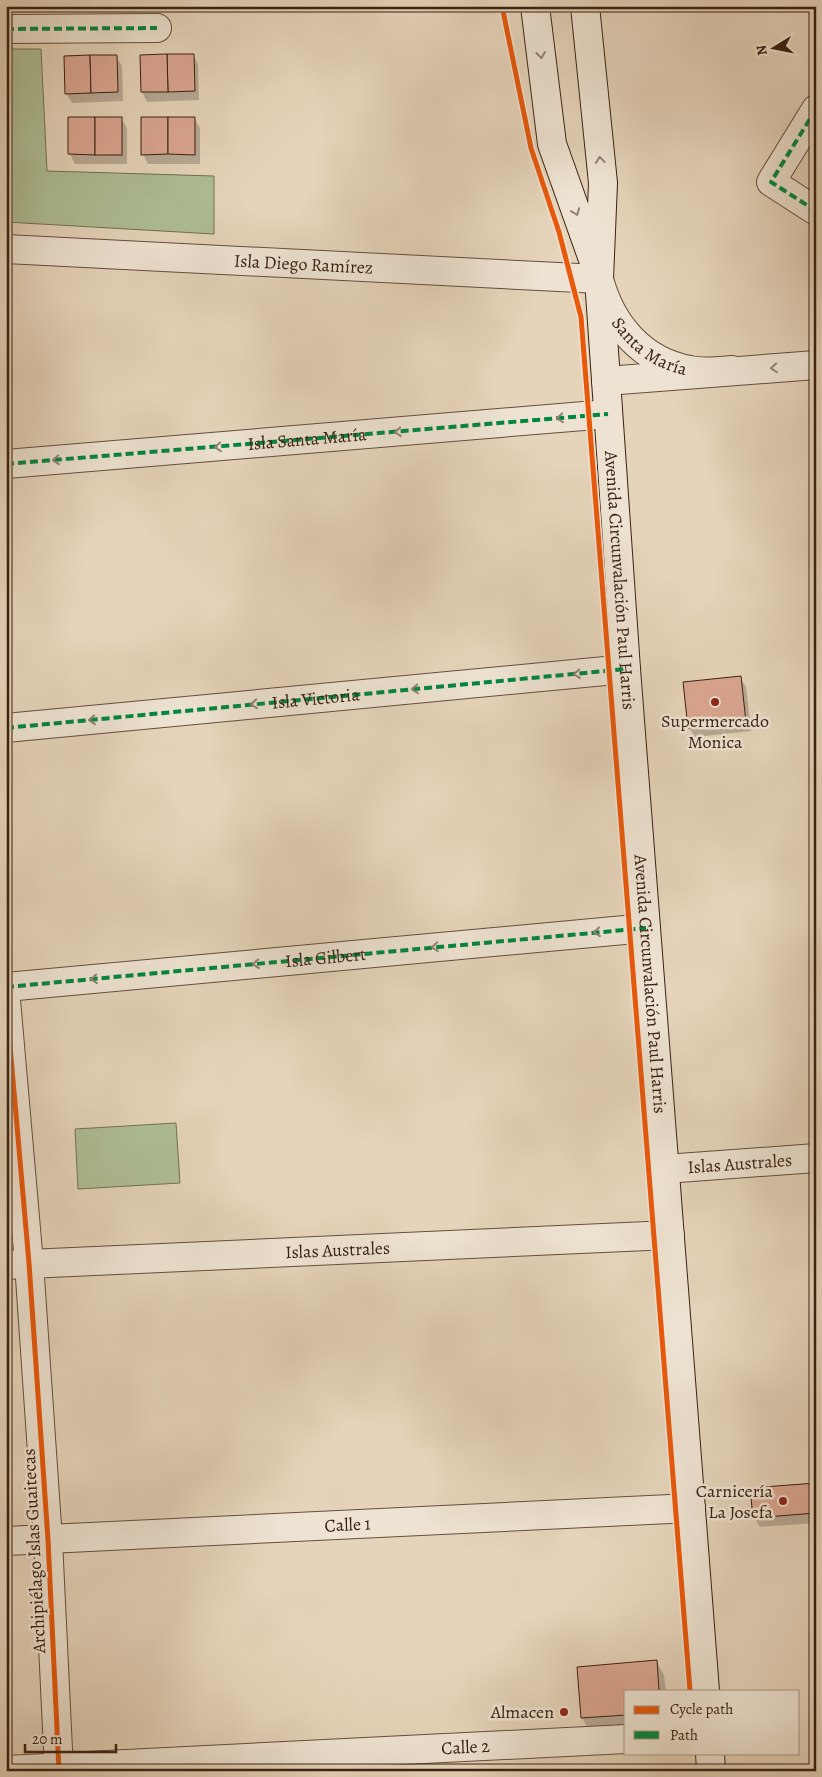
<svg xmlns="http://www.w3.org/2000/svg" width="822" height="1777" viewBox="0 0 822 1777" font-family="Alegreya,serif">
<style>
.green{fill:#aebe95;stroke:#747054}
.shadow{fill:#0003}
.building{fill:#dba691;stroke:#3a2113}
.lines{fill:none;stroke-linecap:round;stroke-linejoin:round}
.minor-casing{stroke:#654e3d;stroke-width:30}
.tertiary-casing{stroke:#654e3d;stroke-width:30}
.secondary-casing{stroke:#3a2113;stroke-width:30}
.minor{stroke:#eee3d2;stroke-width:28}
.tertiary{stroke:#eee3d2;stroke-width:28}
.secondary{stroke:#eee3d2;stroke-width:28}
.quiet{stroke:#00873e;stroke-width:4;stroke-dasharray:8 4;stroke-linecap:butt}
.cycleway-casing{stroke:#eee3d2;stroke-width:8}
.cycleway{stroke:#e8590c;stroke-width:5}
.oneway{stroke:#948272}
.poi-dot{fill:#8f2418;stroke:#eee3d2;stroke-width:2}
.labels{text-anchor:middle;dominant-baseline:central;stroke-width:5;stroke-linejoin:round;paint-order:stroke}
.street-label{font-size:18px;fill:#3a2113;stroke:#eee3d2}
.poi-label{font-size:18px;fill:#3a2113;stroke:#eee3d2;text-anchor:end}
</style>
<rect width="100%" height="100%" fill="#e5d4ba"/>
<filter id="stains"><feTurbulence type="fractalNoise" baseFrequency=".004" numOctaves="4"/><feColorMatrix values="0 0 0 0 .2 0 0 0 0 .09 0 0 0 0 .02 0 0 0 .5 -.17"/></filter>
<radialGradient id="worn" r=".72"><stop offset=".6" stop-color="#630" stop-opacity="0"/><stop offset="1" stop-color="#630" stop-opacity=".3"/></radialGradient>
<!-- green -->
<g class="green">
<path d="M6 49H41L47 171 214 176V234L6 222Z"/>
<path d="M176 1123 180 1183 78 1189 75 1129Z"/>
</g>
<!-- shadow -->
<g class="shadow">
<rect x="6" y="6" width="32" height="7"/>
<path d="M64 6H119V12H67Z"/>
<path d="M137 6H192V12H140Z"/>
<path d="M193 55 198 64 199 100 147 102 142 92 141 56Z"/>
<path d="M116 56 122 66 123 101 72 103 66 93Z"/>
<path d="M121 118 127 128V164H75L70 154Z"/>
<path d="M194 118 200 128V164H148L143 154Z"/>
<path d="M740 678 746 687 751 731 695 737 689 727Z"/>
<path d="M816 1484V1523L760 1527 754 1517Z"/>
<path d="M656 1661 664 1675 666 1691H626V1729L590 1732 582 1718Z"/>
</g>
<!-- building -->
<g class="building">
<path d="M167 54H194L195 91 168 92Z"/>
<path d="M167 54 168 92H141L140 55Z"/>
<path d="M90 55 91 93 65 94 64 56Z"/>
<path d="M90 55H117L118 92 91 93Z"/>
<path d="M68 117H95V155L68 154Z"/>
<rect x="95" y="117" width="27" height="38"/>
<path d="M141 117H168V154L141 155Z"/>
<path d="M168 117H195V155L168 154Z"/>
<path d="M741 676 746 722 688 728 683 682Z"/>
<path d="M816 1483V1513L753 1518 750 1488Z"/>
<path d="M657 1660 659 1691H626V1715L581 1718 577 1667Z"/>
</g>
<g class="lines">
<!-- minor casing -->
<g class="minor-casing">
<g id="minor">
<path d="M6 29 157 28"/>
<path d="M816 109 771 182 816 211"/>
<path id="s1" d="M6 464 608 414"/>
<path d="M6 728 626 669"/>
<path id="s2" d="M6 987 646 928"/>
<path d="M6 1000 29 1263 48 1540 59 1771"/>
<path id="s3" d="M665 1169 816 1158"/>
<path id="s4" d="M6 1265 670 1235"/>
<path id="s5" d="M6 1541 691 1508"/>
<path id="s6" d="M6 1770 626 1739"/>
</g>
</g>
<!-- tertiary casing -->
<g class="tertiary-casing">
<g id="tertiary">
<path id="s7" d="M6 249 599 279C611 324 641 361 690 370 703 373 719 371 732 370"/>
<path d="M606 381 816 365"/>
</g>
</g>
<!-- secondary casing -->
<g class="secondary-casing">
<g id="secondary">
<path d="M535 6 552 144 595 265"/>
<path id="s8" d="M585 6 603 183 599 279 626 669 705 1691"/>
<path d="M710 1753 711 1771"/>
</g>
</g>
<!-- minor -->
<use href="#minor" class="minor"/>
<!-- tertiary -->
<use href="#tertiary" class="tertiary"/>
<!-- secondary -->
<use href="#secondary" class="secondary"/>
<!-- quiet -->
<g class="quiet">
<path d="M6 29 157 28"/>
<path d="M816 109 771 182 816 211"/>
<path d="M6 464 608 414"/>
<path id="s9" d="M6 728 626 669"/>
<path d="M6 987 646 928"/>
</g>
<!-- cycleway casing -->
<g class="cycleway-casing">
<g id="cycleway">
<path d="M502 6 531 148 559 232 581 317 690 1691"/>
<path d="M6 1000 29 1263 48 1540 59 1771"/>
</g>
</g>
<!-- cycleway -->
<use href="#cycleway" class="cycleway"/>
</g>
<!-- one-way arrows -->
<defs><path id="oneway-chevron" d="M-2-3.5L2.5 0L-2 3.5" fill="none" stroke-width="1.6" stroke-linecap="round" stroke-linejoin="round" transform="scale(1.25)"/></defs>
<g class="oneway">
<use href="#oneway-chevron" transform="translate(541 55) rotate(83)"/>
<use href="#oneway-chevron" transform="translate(600 160) rotate(-96)"/>
<use href="#oneway-chevron" transform="translate(576 212) rotate(70)"/>
<use href="#oneway-chevron" transform="translate(774 368) rotate(176)"/>
<use href="#oneway-chevron" transform="translate(560 418) rotate(175)"/>
<use href="#oneway-chevron" transform="translate(398 432) rotate(175)"/>
<use href="#oneway-chevron" transform="translate(218 447) rotate(175)"/>
<use href="#oneway-chevron" transform="translate(56 460) rotate(175)"/>
<use href="#oneway-chevron" transform="translate(577 674) rotate(175)"/>
<use href="#oneway-chevron" transform="translate(415 689) rotate(175)"/>
<use href="#oneway-chevron" transform="translate(254 704) rotate(175)"/>
<use href="#oneway-chevron" transform="translate(92 720) rotate(175)"/>
<use href="#oneway-chevron" transform="translate(597 932) rotate(175)"/>
<use href="#oneway-chevron" transform="translate(435 947) rotate(175)"/>
<use href="#oneway-chevron" transform="translate(256 964) rotate(175)"/>
<use href="#oneway-chevron" transform="translate(94 979) rotate(175)"/>
</g>
<!-- markers -->
<g class="poi-dot">
<circle cx="715" cy="702" r="5"/>
<circle cx="783" cy="1501" r="5"/>
<circle cx="564" cy="1712" r="5"/>
</g>
<g class="labels">
<!-- street labels -->
<g class="street-label">
<text stroke="none"><textPath href="#s7" startOffset="298">Isla Diego Ramírez</textPath></text>
<text stroke="none"><textPath href="#s7" startOffset="682">Santa María</textPath></text>
<text stroke="none"><textPath href="#s1" startOffset="302">Isla Santa María</textPath></text>
<text stroke="none"><textPath href="#s8" startOffset="576">Avenida Circunvalación Paul Harris</textPath></text>
<text stroke="none"><textPath href="#s9" startOffset="311">Isla Victoria</textPath></text>
<text stroke="none"><textPath href="#s2" startOffset="321">Isla Gilbert</textPath></text>
<text stroke="none"><textPath href="#s8" startOffset="981">Avenida Circunvalación Paul Harris</textPath></text>
<text stroke="none"><textPath href="#s3" startOffset="75">Islas Australes</textPath></text>
<text stroke="none"><textPath href="#s4" startOffset="332">Islas Australes</textPath></text>
<text stroke="none"><textPath href="#s5" startOffset="342">Calle 1</textPath></text>
<text transform="translate(34 1551) rotate(-93)">Archipiélago Islas Guaitecas</text>
<text stroke="none"><textPath href="#s6" startOffset="460">Calle 2</textPath></text>
</g>
<!-- poi labels -->
<g class="poi-label">
<text x="715" y="721" text-anchor="middle">Supermercado<tspan x="715" dy="21">Monica</tspan></text>
<text x="773" y="1491">Carnicería<tspan x="773" dy="21">La Josefa</tspan></text>
<text x="554" y="1712">Almacen</text>
</g>
</g>
<!-- margin -->
<rect width="822" height="1777" fill="none" stroke="#e5d4ba" stroke-width="25"/>
<rect x="8" y="8" width="807" height="1762" fill="none" stroke="#3a2113" stroke-width="2.5"/>
<rect x="12" y="12" width="797" height="1752" fill="none" stroke="#3a2113"/>
<!-- legend -->
<rect x="624" y="1690" width="175" height="65" fill="#eee3d2" stroke="#a69586"/>
<rect x="634" y="1706" width="25" height="8" fill="#e8590c" stroke="#a69586"/>
<text x="670" y="1714" font-size="15" fill="#3a2113">Cycle path</text>
<rect x="634" y="1731" width="25" height="8" fill="#00873e" stroke="#a69586"/>
<text x="670" y="1740" font-size="15" fill="#3a2113">Path</text>
<!-- north arrow -->
<g transform="translate(774 48) rotate(260)" stroke="#eee3d2" stroke-width="4" paint-order="stroke">
<path d="M0-4L9 19L0 12L-9 19Z" fill="#3a2113"/>
<text y="-8" font-size="14" font-weight="bold" text-anchor="middle" fill="#3a2113">N</text>
</g>
<!-- scale -->
<path d="M25 1744v8h91v-8" fill="none" stroke="#3a2113" stroke-width="2.5"/>
<text x="32" y="1744" font-size="15" fill="#3a2113" stroke="#eee3d2" stroke-width="4" paint-order="stroke">20 m</text>
<rect width="100%" height="100%" filter="url(#stains)"/>
<rect width="100%" height="100%" fill="url(#worn)"/>
</svg>
